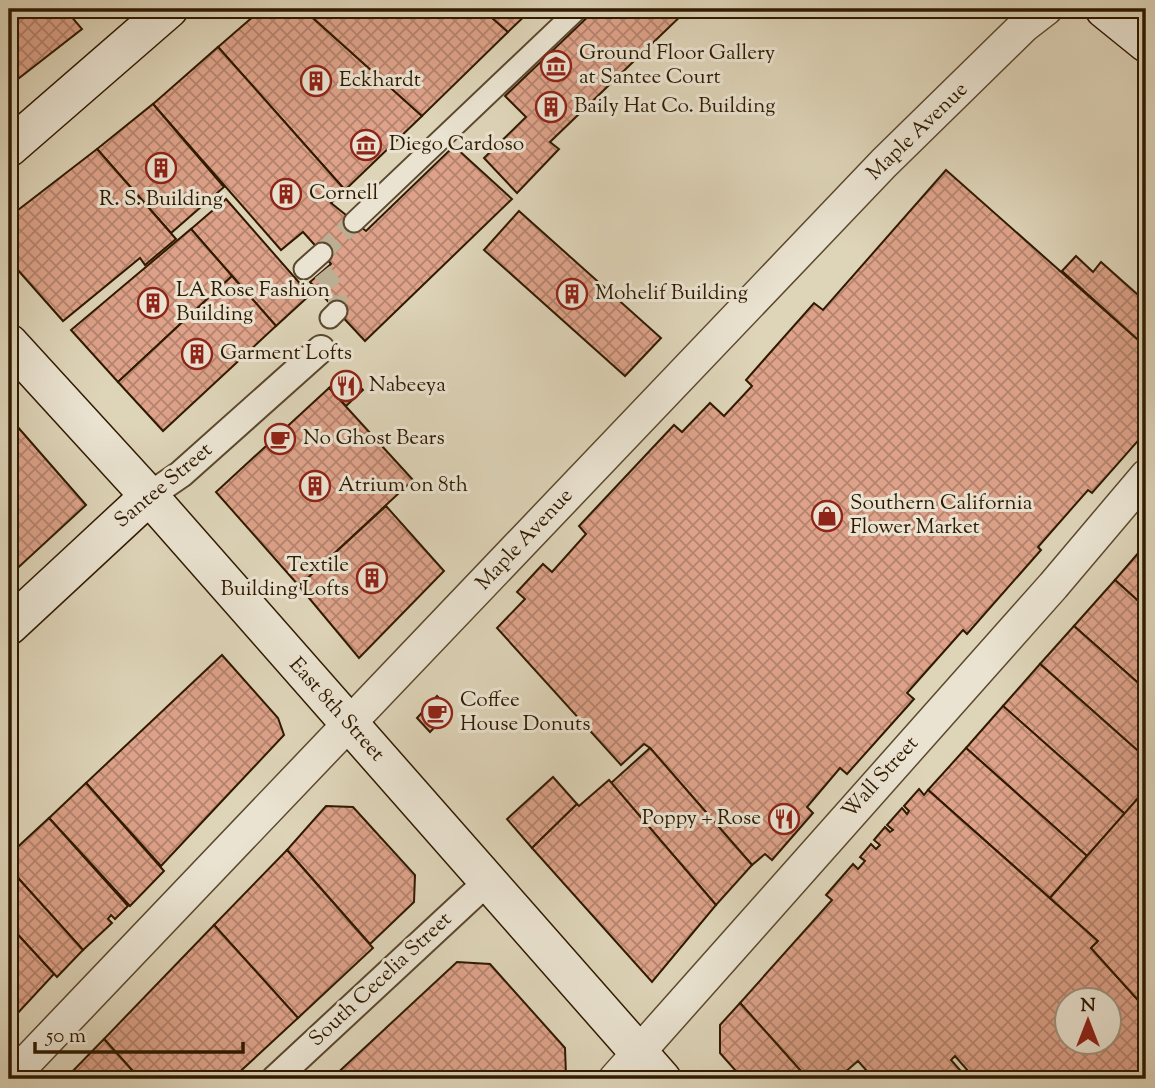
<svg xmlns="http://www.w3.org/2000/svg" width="1155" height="1088" viewBox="0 0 1155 1088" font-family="'Sorts Mill Goudy',serif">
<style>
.building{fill:url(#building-cross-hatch);stroke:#2f1a00;stroke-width:2;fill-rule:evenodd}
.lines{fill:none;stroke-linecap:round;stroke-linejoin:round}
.pedestrian-tunnel{stroke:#bbaf93;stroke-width:19;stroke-dasharray:19 10;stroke-linecap:butt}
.pedestrian-casing{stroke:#5b482e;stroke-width:23}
.minor-casing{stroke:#5b482e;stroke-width:30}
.tertiary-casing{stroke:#5b482e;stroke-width:35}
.secondary-casing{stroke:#2f1a00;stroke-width:40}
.pedestrian{stroke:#eae3d1;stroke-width:19}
.minor{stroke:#eae3d1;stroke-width:26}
.tertiary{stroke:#eae3d1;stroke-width:32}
.secondary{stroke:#eae3d1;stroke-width:37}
.labels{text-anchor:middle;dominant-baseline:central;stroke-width:6;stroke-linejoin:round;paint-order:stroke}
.poi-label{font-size:21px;fill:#2f1a00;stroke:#eae3d1;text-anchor:start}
.street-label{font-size:21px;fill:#2f1a00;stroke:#eae3d1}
</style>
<defs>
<pattern id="building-cross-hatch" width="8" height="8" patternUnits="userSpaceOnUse" patternTransform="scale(1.75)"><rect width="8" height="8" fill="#dda289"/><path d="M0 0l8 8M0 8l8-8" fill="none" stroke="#b4836e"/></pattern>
</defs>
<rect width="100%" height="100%" fill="#ded4b8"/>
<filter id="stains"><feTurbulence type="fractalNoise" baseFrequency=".00286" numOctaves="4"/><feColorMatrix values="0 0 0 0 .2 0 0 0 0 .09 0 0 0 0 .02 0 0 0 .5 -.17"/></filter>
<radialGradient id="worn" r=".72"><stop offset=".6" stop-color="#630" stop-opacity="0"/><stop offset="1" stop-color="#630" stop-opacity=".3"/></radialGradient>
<!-- building -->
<g class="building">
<path d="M9 9H65L82 29 9 86Z"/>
<path d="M262 9H303L422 116 345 190 218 47Z"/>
<path d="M303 9H482L508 32 422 116Z"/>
<path d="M482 9H532L508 32Z"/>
<path d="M596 9H688L550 142 559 149 517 193 484 158 526 117 505 96Z"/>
<path d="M218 47 345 190 331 203 366 231 454 146 512 199 365 341 310 282 331 264 322 253 303 232 281 250 153 104Z"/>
<path d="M153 104 224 187 171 233 97 149Z"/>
<path d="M97 149 176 239 145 265 140 258 63 321 9 260V217Z"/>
<path d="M946 170 1146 347V424L1140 431 1144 434 1092 493 1088 490 1038 547 1041 550 967 634 963 630 907 693 914 699 847 774 840 768 807 807 813 813 772 860 765 854 752 865 650 748 644 744 621 765 497 628 525 599 517 592 543 564 552 572 586 534 579 526 674 425 682 432 710 403 724 416 752 386 746 380 814 303 823 310Z"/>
<path d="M226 199 310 295 276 326 191 229Z"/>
<path d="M519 211 661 338 625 376 484 250Z"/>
<path d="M191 229 232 276 118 382 71 330Z"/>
<path d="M1076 256 1093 272 1101 262 1146 302V347L1062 271Z"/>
<path d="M232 276 276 326 163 431 118 382Z"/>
<path d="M346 372 363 390 346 406 329 388Z"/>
<path d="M329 388 413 480 299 586 216 492Z"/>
<path d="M9 417 86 505 9 576Z"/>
<path d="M386 506 444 571 359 658 299 586Z"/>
<path d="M1146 544V608L1115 580Z"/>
<path d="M1115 580 1146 608V690L1074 626Z"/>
<path d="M1074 626 1146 690V758L1040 664Z"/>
<path d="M222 655 278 718 284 735 161 866 86 783Z"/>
<path d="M1040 664 1146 758V789L1125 814 1003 706Z"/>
<path d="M437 696 451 710 430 732 417 718Z"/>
<path d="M1003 706 1125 814 1087 856 966 748Z"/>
<path d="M650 748 752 865 716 905 611 783Z"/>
<path d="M966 748 1087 856 1050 898 928 790Z"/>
<path d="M553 777 577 804 532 848 507 819Z"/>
<path d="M609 780 716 905 652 982 532 848 577 804 579 806Z"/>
<path d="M86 783 164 871 130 906 49 818Z"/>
<path d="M919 789 924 795 928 790 1098 941 1091 948 1146 1009V1079H975L955 1056 951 1060 968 1079H874L858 1061 837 1079H808L740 1003 832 900 826 895 853 864 858 869 865 861 860 857 871 844 876 849 880 845 874 840 885 827 890 832 893 830 887 825 902 808 907 814 909 811 904 806ZM1068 1000H1110V1042H1068Z"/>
<path d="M1146 789V1009L1091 948 1098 941 1050 898Z"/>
<path d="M326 806 353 807 415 875 414 902 370 944 287 850Z"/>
<path d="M49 818 128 906 115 919 111 915 108 919 112 923 83 950 9 868V855Z"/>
<path d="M287 850 373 948 298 1018 214 925Z"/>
<path d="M9 868 83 950 57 977 9 925Z"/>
<path d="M9 925 54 974 15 1016 18 1019 9 1030Z"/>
<path d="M214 925 298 1018 232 1079H140L104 1039Z"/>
<path d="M457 962 490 964 565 1048 566 1076 562 1079H331Z"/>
<path d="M740 1003 808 1079H743L720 1053V1025Z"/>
<path d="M104 1039 140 1079H65Z"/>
</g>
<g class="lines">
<!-- pedestrian-tunnel -->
<g class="pedestrian-tunnel">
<path d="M322 253 354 222"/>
<path d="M322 272 338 292 337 311"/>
</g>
<!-- pedestrian casing -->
<g class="pedestrian-casing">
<g id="pedestrian">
<path d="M354 222 578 9"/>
<path d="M304 269 322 253"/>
<path d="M330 318 337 311"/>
</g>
</g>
<!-- minor casing -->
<g class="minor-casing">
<g id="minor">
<path d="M149 496 181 474 321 349"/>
<path d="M275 1079 487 882"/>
</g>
</g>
<!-- tertiary casing -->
<g class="tertiary-casing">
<g id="tertiary">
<path d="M10 1079 884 163 1024 26 1046 9"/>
<path d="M615 1079 1053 586 1146 476"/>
</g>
</g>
<!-- secondary casing -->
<g class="secondary-casing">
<g id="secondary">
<path d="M1104 9 1146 43"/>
<path d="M9 148 169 9"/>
<path d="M9 343 149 496 662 1079"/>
<path d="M9 626 149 496"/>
</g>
</g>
<!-- pedestrian -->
<use href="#pedestrian" class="pedestrian"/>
<!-- minor -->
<use href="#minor" class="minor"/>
<!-- tertiary -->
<use href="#tertiary" class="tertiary"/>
<!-- secondary -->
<use href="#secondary" class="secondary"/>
</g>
<!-- icons -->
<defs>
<g id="museum-ring" transform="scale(1.575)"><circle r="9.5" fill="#eae3d1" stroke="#8f2418" stroke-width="1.5"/><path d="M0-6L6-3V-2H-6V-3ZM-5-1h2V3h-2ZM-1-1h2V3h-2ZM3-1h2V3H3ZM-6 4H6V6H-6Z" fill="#8f2418"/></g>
<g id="building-ring" transform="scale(1.575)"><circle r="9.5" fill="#eae3d1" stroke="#8f2418" stroke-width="1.5"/><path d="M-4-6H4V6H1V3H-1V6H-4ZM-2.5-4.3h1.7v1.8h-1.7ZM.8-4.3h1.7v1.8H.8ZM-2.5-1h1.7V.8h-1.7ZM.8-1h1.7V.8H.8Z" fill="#8f2418"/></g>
<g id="restaurant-ring" transform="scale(1.575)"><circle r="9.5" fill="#eae3d1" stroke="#8f2418" stroke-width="1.5"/><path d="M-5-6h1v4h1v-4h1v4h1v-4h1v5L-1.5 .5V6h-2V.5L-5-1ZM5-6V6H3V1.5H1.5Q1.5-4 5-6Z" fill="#8f2418"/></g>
<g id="cafe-ring" transform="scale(1.575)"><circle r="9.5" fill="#eae3d1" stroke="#8f2418" stroke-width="1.5"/><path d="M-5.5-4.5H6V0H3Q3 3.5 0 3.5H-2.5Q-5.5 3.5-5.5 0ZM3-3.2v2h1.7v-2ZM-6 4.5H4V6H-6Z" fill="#8f2418"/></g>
<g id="shop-ring" transform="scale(1.575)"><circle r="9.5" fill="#eae3d1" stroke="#8f2418" stroke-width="1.5"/><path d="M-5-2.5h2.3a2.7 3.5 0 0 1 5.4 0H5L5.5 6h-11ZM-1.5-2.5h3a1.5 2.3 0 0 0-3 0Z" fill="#8f2418"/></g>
</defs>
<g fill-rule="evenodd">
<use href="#museum-ring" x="556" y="66"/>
<use href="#building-ring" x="316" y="81"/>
<use href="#building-ring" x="551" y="107"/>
<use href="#museum-ring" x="366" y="145"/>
<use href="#building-ring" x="161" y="168"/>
<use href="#building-ring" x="286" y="194"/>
<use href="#building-ring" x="572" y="294"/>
<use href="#building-ring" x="153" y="303"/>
<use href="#building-ring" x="197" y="354"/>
<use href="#restaurant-ring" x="346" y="386"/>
<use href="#cafe-ring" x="280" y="439"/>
<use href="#building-ring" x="315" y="486"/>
<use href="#shop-ring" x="827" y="516"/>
<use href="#building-ring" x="372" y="578"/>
<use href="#cafe-ring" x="437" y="713"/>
<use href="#restaurant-ring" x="784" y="819"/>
</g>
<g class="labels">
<!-- poi labels -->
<g class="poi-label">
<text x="579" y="54">Ground Floor Gallery<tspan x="579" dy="24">at Santee Court</tspan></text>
<text x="339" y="81">Eckhardt</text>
<text x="574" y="107">Baily Hat Co. Building</text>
<text x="389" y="145">Diego Cardoso</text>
<text x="309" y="194">Cornell</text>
<text x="161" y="200" text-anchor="middle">R. S. Building</text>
<text x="176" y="291">LA Rose Fashion<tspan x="176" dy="24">Building</tspan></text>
<text x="595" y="294">Mohelif Building</text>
<text x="220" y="354">Garment Lofts</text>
<text x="369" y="386">Nabeeya</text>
<text x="303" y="439">No Ghost Bears</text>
<text x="338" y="486">Atrium on 8th</text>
<text x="850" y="504">Southern California<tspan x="850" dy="24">Flower Market</tspan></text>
<text x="349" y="566" text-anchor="end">Textile<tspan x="349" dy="24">Building Lofts</tspan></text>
<text x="460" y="701">Coffee<tspan x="460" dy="24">House Donuts</tspan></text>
<text x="761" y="819" text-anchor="end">Poppy + Rose</text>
</g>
<!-- street labels -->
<g class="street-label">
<text transform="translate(918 132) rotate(-44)">Maple Avenue</text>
<text transform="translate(164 486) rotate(-40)">Santee Street</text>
<text transform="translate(525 540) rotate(-47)">Maple Avenue</text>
<text transform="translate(336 710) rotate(48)">East 8th Street</text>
<text transform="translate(881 778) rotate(-48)">Wall Street</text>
<text transform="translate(381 980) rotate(-43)">South Cecelia Street</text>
</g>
</g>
<!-- margin -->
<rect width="1155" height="1088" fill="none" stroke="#ded4b8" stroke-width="35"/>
<rect x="10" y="10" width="1134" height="1067" fill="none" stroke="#2f1a00" stroke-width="3.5"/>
<rect x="18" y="18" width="1120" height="1053" fill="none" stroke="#2f1a00" stroke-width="2"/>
<!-- north arrow -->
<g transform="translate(1088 1021)"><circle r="33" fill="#eae3d1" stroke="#9f937d" stroke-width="2"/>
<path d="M0-5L12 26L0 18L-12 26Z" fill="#8f2418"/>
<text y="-10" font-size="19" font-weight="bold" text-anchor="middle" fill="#2f1a00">N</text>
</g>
<!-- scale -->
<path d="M35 1042v10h208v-10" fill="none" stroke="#2f1a00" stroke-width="3.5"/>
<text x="46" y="1042" font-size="21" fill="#2f1a00" stroke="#eae3d1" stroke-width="5" paint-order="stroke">50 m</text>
<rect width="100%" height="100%" filter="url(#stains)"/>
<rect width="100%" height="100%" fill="url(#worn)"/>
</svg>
